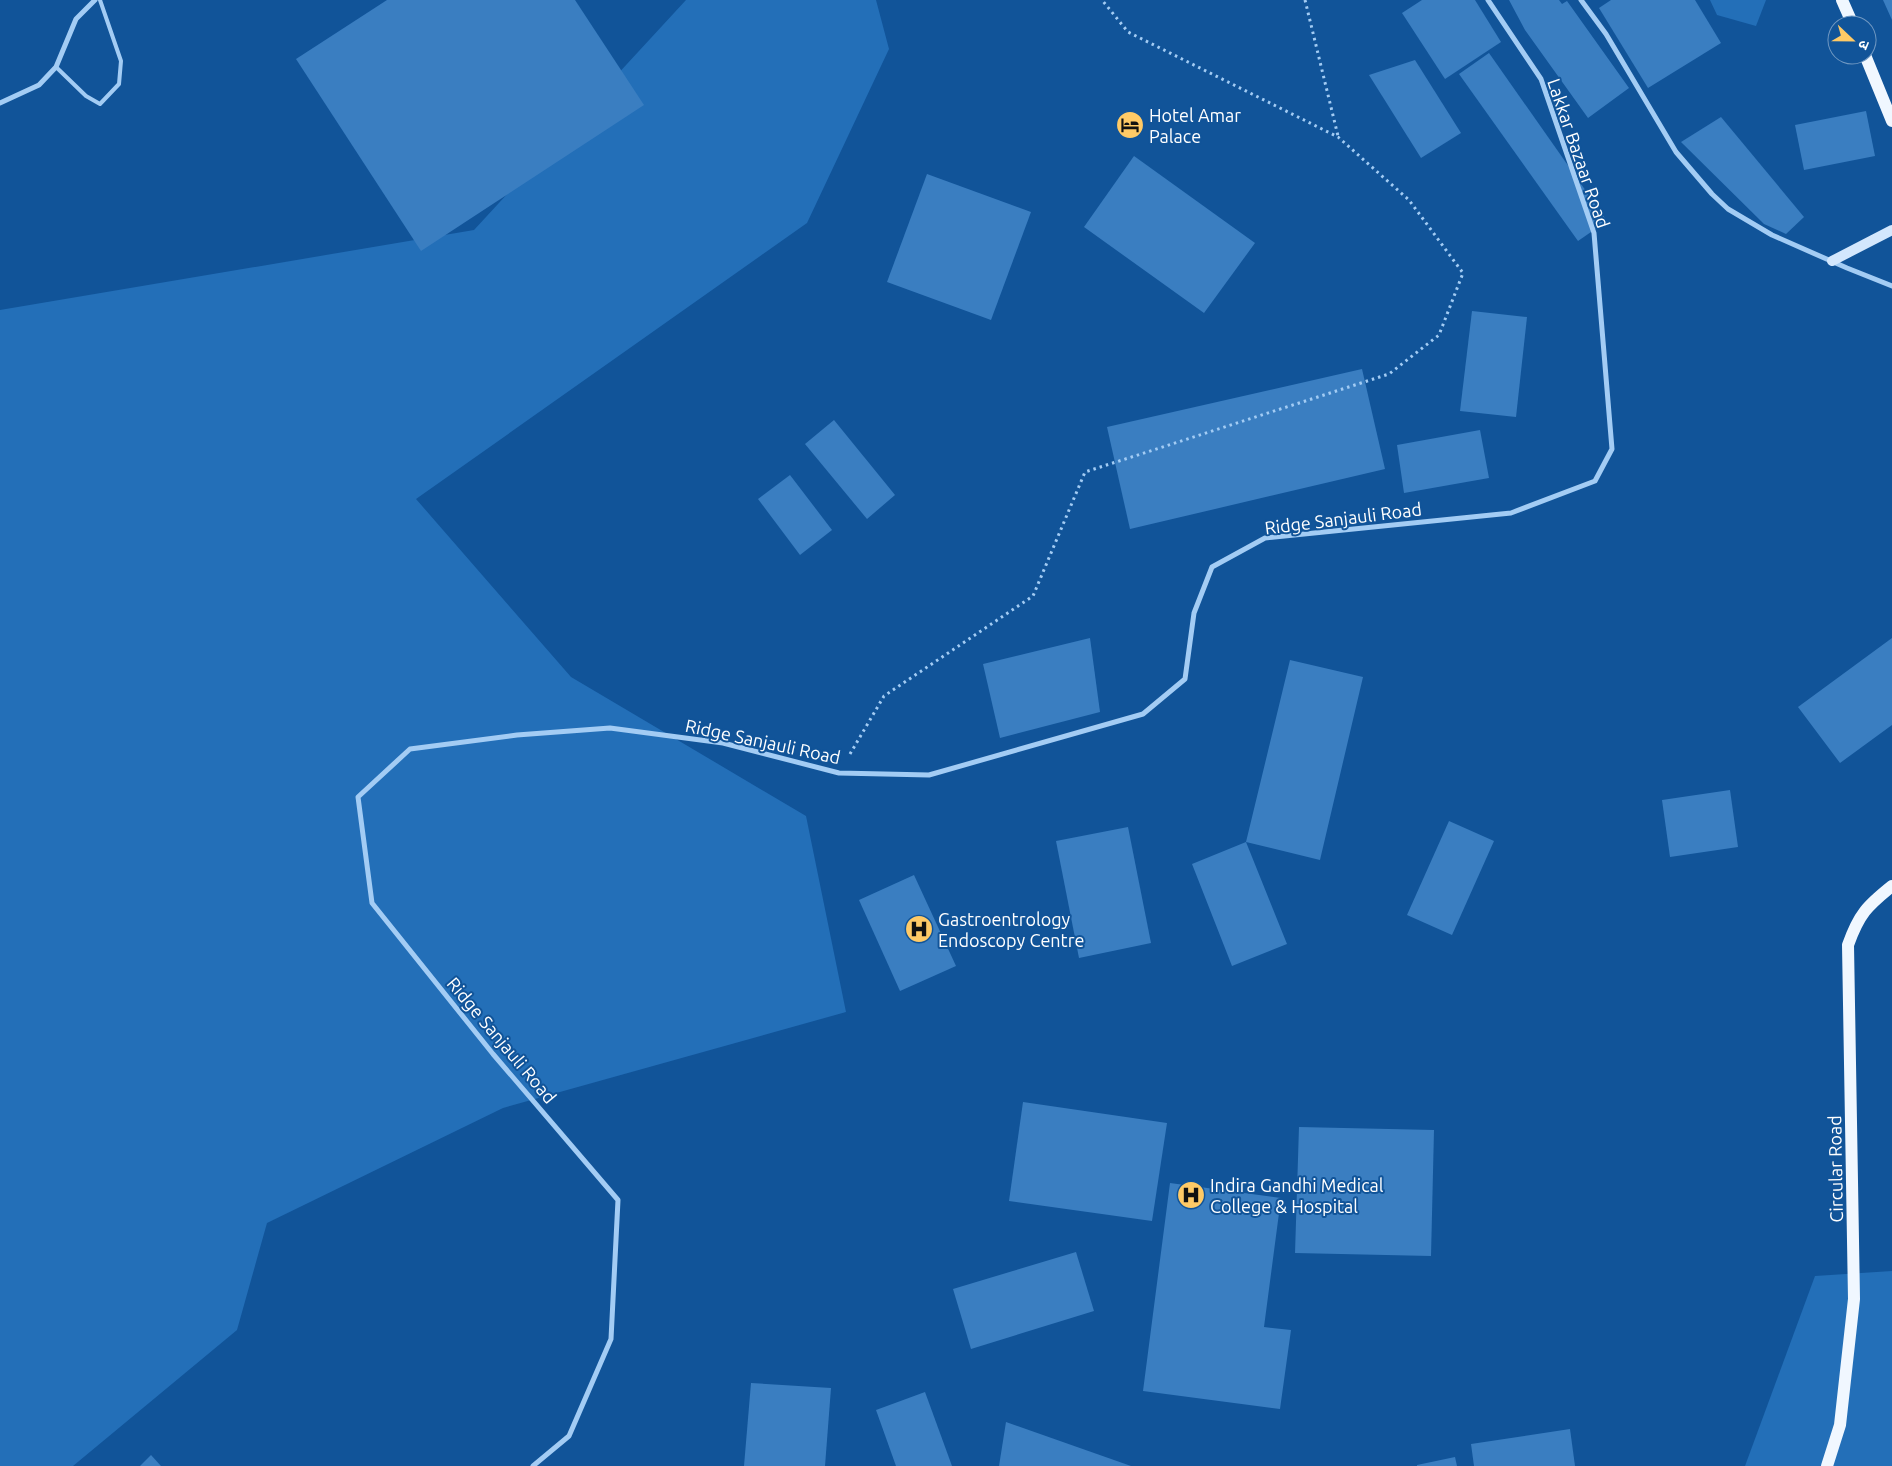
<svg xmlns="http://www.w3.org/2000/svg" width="1892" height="1466" viewBox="0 0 1892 1466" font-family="Ubuntu,'Noto Sans Devanagari',sans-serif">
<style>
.green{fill:#236fb8}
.building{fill:#3a7ec1}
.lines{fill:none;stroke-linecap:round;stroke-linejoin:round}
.path{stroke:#a3ccf4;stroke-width:3;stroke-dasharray:2.5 4;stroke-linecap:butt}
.lane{stroke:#a3ccf4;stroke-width:4}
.street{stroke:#a3ccf4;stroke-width:5}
.secondary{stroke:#d3e7fd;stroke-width:10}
.primary{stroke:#f0f7ff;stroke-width:12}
.labels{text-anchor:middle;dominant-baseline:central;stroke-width:4;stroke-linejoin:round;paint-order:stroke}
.poi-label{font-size:18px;fill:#fff;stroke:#115499;text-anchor:start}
.street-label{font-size:18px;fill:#fff;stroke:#115499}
</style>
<rect width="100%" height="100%" fill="#115499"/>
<!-- green -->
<g class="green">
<path d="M686 0H876L889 49 807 223 416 499 571 677 806 816 846 1012 503 1108 267 1223 237 1330 73 1466H0V310L474 230Z"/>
<path d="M1710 0H1766L1756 26 1717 15Z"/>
<path d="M1892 1271V1466H1745L1815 1276Z"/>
</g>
<!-- building -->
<g class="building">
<path d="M387 0H575L644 105 421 251 296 59Z"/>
<path d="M1422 0H1475L1501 42 1445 79 1402 13Z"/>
<path d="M1509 0H1559L1562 4 1567 1 1629 88 1588 118 1525 30Z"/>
<path d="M1611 0H1695L1721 43 1648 88 1599 8Z"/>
<path d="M1883 0H1892V20Z"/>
<path d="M1489 53 1607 221 1578 241 1459 74Z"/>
<path d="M1415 60 1461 133 1421 158 1369 75Z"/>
<path d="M1866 111 1875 156 1804 170 1795 125Z"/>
<path d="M1721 117 1804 217 1786 234 1764 224 1681 142Z"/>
<path d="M1134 156 1255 243 1204 313 1084 227Z"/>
<path d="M927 174 1031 212 991 320 887 282Z"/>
<path d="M1472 311 1527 317 1516 417 1460 411Z"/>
<path d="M1362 369 1385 469 1130 529 1107 427Z"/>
<path d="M834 420 895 495 867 519 805 444Z"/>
<path d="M1480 430 1489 478 1404 493 1397 445Z"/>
<path d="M790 475 832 530 800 555 758 499Z"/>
<path d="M1090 638 1100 712 1000 738 983 664Z"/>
<path d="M1892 638V725L1840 763 1798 707Z"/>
<path d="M1290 660 1363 677 1320 860 1246 842 1287 944 1232 966 1192 864 1246 842Z"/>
<path d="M1730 790 1738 847 1670 857 1662 800Z"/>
<path d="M1449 821 1494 841 1452 935 1407 915Z"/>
<path d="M1128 827 1151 943 1079 958 1056 841Z"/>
<path d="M914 875 956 966 900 991 859 900Z"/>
<path d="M1023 1102 1167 1123 1152 1221 1009 1201Z"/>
<path d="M1299 1127 1434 1130 1431 1256 1295 1253Z"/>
<path d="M1170 1183 1281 1198 1264 1327 1291 1330 1280 1409 1143 1391Z"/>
<path d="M1076 1252 1094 1311 971 1349 953 1289Z"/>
<path d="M751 1383 831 1388 825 1466H744Z"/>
<path d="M925 1392 952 1466H896L876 1410Z"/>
<path d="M1006 1422 1131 1466H999Z"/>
<path d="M1570 1429 1575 1466H1474L1471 1444Z"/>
<path d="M151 1455 161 1466H140Z"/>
<path d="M1455 1457 1457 1466H1417V1465Z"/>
</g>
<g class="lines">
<!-- path -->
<g class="path">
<path d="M1305 0 1338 136"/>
<path d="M850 754 884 696 1033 596 1085 472 1389 374 1439 335 1463 273 1409 200 1338 137 1128 32 1102 0"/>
</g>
<!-- lane -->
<path class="lane" d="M56 67 86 96 100 104 119 84 121 61 100 0"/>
<!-- street -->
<g class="street">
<path d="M1581 0 1606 34 1676 152 1712 194 1728 209 1772 235 1847 268 1892 286"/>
<path d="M0 103 39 85 56 67 76 19 95 0"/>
<path d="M533 1466 569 1436 611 1339 618 1200 493 1054 372 903 358 797 410 749 517 735 610 728 723 743 839 773 929 775 1143 714 1185 679 1194 613 1212 567 1265 538 1511 513 1595 481 1612 449 1594 233 1541 79 1488 0"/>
</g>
<!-- secondary -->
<path class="secondary" d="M1832 261 1892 230"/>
<!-- primary -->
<g class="primary">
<path d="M1842 0 1853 25"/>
<path d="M1865 55 1892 121"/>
<path d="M1827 1466 1840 1425 1854 1299 1848 945C1859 914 1867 906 1892 886"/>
</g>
</g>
<!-- icons -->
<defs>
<g id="hotel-disc" transform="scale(1.4375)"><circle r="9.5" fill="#ffca66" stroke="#115499"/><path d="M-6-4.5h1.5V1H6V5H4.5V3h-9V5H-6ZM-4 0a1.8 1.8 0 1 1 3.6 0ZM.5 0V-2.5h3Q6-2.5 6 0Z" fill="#111"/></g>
<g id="hospital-disc" transform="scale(1.4375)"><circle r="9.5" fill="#ffca66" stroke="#115499"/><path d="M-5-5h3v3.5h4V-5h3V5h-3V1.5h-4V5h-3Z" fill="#111"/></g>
</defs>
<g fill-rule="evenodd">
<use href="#hotel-disc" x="1130" y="125"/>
<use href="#hospital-disc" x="919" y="929"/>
<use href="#hospital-disc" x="1191" y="1195"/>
</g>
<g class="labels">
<!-- poi labels -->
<g class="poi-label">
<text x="1149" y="115">Hotel Amar<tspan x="1149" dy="21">Palace</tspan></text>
<text x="938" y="919">Gastroentrology<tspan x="938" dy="21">Endoscopy Centre</tspan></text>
<text x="1210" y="1185">Indira Gandhi Medical<tspan x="1210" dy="21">College &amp; Hospital</tspan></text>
</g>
<!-- street labels -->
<g class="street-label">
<text transform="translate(1579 153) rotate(71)">Lakkar Bazaar Road</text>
<text transform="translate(1343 518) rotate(-7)">Ridge Sanjauli Road</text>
<text transform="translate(763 741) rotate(12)">Ridge Sanjauli Road</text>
<text transform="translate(502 1040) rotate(50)">Ridge Sanjauli Road</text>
<text transform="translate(1835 1169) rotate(-91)">Circular Road</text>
</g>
</g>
<!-- north arrow -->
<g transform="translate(1852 40) rotate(112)"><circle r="24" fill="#115499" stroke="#7098c2"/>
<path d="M0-4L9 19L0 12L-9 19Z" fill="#ffca66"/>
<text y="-8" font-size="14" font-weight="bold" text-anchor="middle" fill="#ffffff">उ</text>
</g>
</svg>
